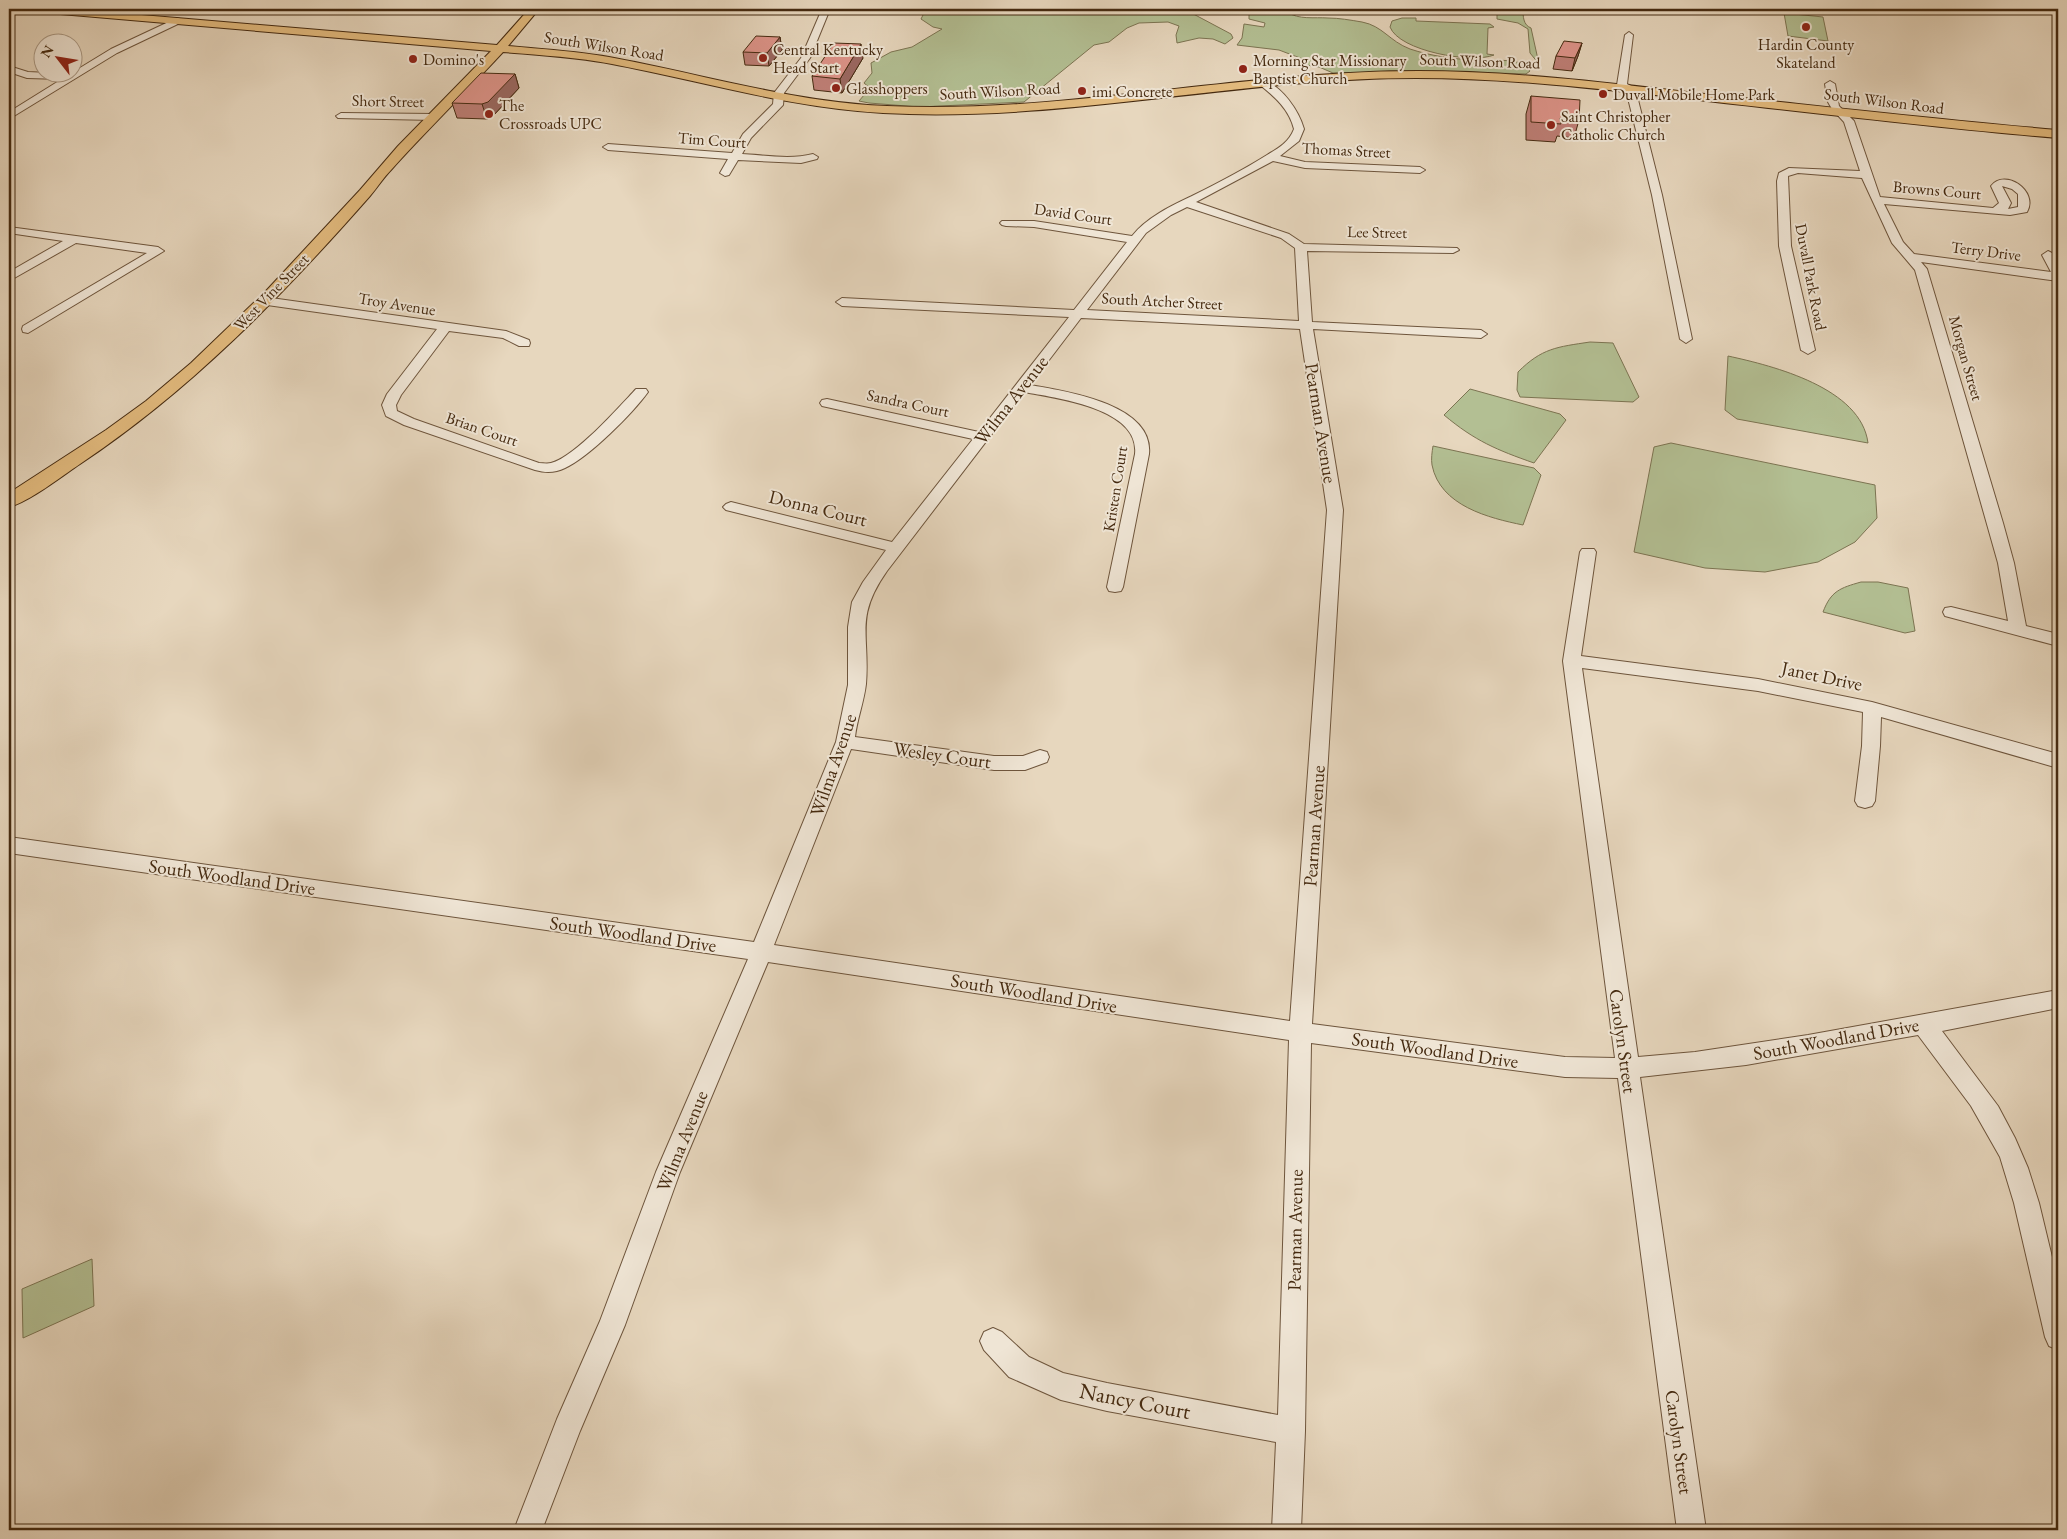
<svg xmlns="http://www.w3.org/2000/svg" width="2067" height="1539" viewBox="0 0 2067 1539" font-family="'EB Garamond',serif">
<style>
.green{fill:#b3bf93;stroke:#7c7452}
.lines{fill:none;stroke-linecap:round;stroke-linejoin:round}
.minor-casing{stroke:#6e553c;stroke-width:2}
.major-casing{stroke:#452a10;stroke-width:2}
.highway-casing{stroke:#452a10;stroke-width:2}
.minor{fill:#efe5d5;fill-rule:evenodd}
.major{fill:#e4bc7f;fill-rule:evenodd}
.highway{fill:#e4bc7f;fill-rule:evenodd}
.wall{fill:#bf7f77;stroke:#452a10}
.shaded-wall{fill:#9b6861;stroke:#452a10}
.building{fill:#de948a;stroke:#452a10}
.poi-dot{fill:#8f2418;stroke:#efe5d5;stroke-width:2}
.labels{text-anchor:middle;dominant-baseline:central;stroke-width:4;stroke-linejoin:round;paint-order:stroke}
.far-poi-label{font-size:16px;fill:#452a10;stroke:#efe5d5;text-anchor:start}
.far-street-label{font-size:16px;fill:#452a10;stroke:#efe5d5}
.street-label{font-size:19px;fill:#452a10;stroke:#efe5d5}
.near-street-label{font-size:22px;fill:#452a10;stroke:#efe5d5}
</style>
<rect width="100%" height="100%" fill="#e7d7be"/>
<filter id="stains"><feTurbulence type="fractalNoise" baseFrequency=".004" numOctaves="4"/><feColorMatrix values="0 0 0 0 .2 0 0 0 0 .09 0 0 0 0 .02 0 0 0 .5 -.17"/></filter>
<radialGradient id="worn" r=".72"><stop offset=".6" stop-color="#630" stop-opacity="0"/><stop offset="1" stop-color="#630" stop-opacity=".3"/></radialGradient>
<!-- green -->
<g class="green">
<path d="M926 9H1184L1231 34 1233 38 1225 44 1213 39 1199 38 1177 43 1176 35 1179 26 1168 22 1139 23 1127 28 1109 42 1094 45 1024 102 919 107 869 103 859 101 870 88 864 83 872 73 871 63 891 52 912 47 942 29 933 27 921 19Z"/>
<path d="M1249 9H1286L1287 12C1299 20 1314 17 1328 18 1339 18 1350 20 1362 22 1383 26 1389 41 1410 49 1431 56 1453 59 1474 60 1492 61 1509 58 1527 65L1530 71 1526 74 1436 71 1333 73 1319 67 1306 65 1308 61 1279 50 1237 45 1242 38 1244 24 1264 27 1265 23 1249 19Z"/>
<path d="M1493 9H1523C1523 16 1523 25 1531 28L1539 64 1530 53 1528 29 1518 23 1497 19V12Z"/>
<path d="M1784 13 1823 17 1828 41 1788 36Z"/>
<path d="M1402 18H1416V21L1490 24 1494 27 1488 28 1487 54 1494 55C1472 64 1399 51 1390 27L1392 21Z"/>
<path d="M1590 342 1613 343 1639 397 1633 402 1520 397 1517 390 1518 372C1542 348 1557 347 1590 342Z"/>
<path d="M1728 356C1774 366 1861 388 1868 443L1737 419 1725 410Z"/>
<path d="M1470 389 1560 414 1566 420 1534 463C1497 450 1475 441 1444 415Z"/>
<path d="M1671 443 1875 485 1877 518 1855 542 1818 562 1765 572 1705 568 1634 552 1654 447Z"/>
<path d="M1433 446 1534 468 1541 475 1523 525C1489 518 1440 506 1432 465 1431 459 1432 452 1433 446Z"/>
<path d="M1861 582H1878L1908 588 1915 631 1905 633 1823 612C1831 591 1840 588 1861 582Z"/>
<path d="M92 1259 94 1306 23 1338 22 1289Z"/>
</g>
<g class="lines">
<!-- minor casing -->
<g class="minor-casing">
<g id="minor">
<path d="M822 9H830L810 58 784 93 783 105 751 138 742 154C765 155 790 160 813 154L818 157 817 159 801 163 738 160 729 175 725 176 720 173 728 159 608 150 603 147 608 144 732 153 743 134 773 104 774 93 801 58Z"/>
<path d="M177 18 180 19V23L117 53 9 119V112L62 79 27 78 9 72V66L28 72 70 74 111 49Z"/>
<path d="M1629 32 1633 35 1627 84 1635 88 1662 195 1692 339 1686 343 1680 339 1652 195 1626 90 1617 85 1625 35Z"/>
<path d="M1263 80C1282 86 1299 111 1304 129L1299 141 1280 156 1305 162 1420 167 1425 170 1420 173 1305 168 1273 161 1196 202 1289 234 1304 244 1457 248 1459 250 1453 253 1307 251 1312 322 1481 330 1487 334 1481 338 1313 329 1343 510 1312 1024 1565 1057 1615 1058 1563 661 1580 552 1582 549H1594L1596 552 1581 656 1758 679 1872 702 2058 754V768L1881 717 1880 746 1875 801 1872 806 1865 808 1858 806 1855 801 1862 746 1863 712 1758 691 1582 668 1638 1057 1695 1052 1808 1035 2058 990V1008L1942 1031 1998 1106 2015 1138 2028 1168 2039 1203 2058 1282V1350L2049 1346 2045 1337 2014 1203 2000 1157 1971 1106 1918 1035 1746 1065 1640 1077 1706 1530H1677L1618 1078 1565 1077 1311 1043 1305 1431 1301 1530H1272L1276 1442 1107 1411 1061 1400 1009 1377 984 1350 980 1341 984 1332 993 1328 1002 1332 1029 1357 1063 1373 1107 1383 1278 1415 1289 1040 768 962 680 1172 625 1325 580 1431 542 1530H514L557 1419 600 1321 656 1172 748 959 9 853V837L754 942 836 742 848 685V627L852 602 863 582 886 550 726 510 723 507 726 504 731 502 892 542 973 439 822 406 820 403 822 400 827 399 979 432 1069 317 842 306 836 302 842 298 1074 310 1127 242 1034 227 1006 226 1002 225 1000 223 1002 221H1034L1132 236C1147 217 1171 206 1192 196 1218 183 1243 170 1267 155 1279 148 1289 142 1294 129 1289 109 1275 97 1260 85L1258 83ZM1187 207 1281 238 1295 248 1299 321 1087 310 1146 233 1171 215ZM1081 318 1300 329 1327 510 1290 1021 774 945 851 749 994 770H1025L1047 762 1049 757 1047 752 1040 750 1023 756H994L855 737C857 719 864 702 866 684 870 634 854 618 887 571L1024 392C1056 398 1140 408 1135 454L1107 587 1109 591 1115 592 1121 591 1123 587 1149 454C1154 404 1065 391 1030 385Z"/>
<path d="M1830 81 1835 84 1839 106 1854 121 1880 197 1993 208 1999 203 1991 186C2005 168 2039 191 2027 212L2010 215 1884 204 1903 242 1914 254 2051 272 2042 255 2048 251 2052 253 2058 264V281L1921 262 1927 269 2003 523 2014 563 2026 626 2058 634V646L1945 616 1943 612 1945 608 1951 607 2008 621 1998 563 1915 270 1892 243 1862 178 1798 173 1788 176 1791 246 1815 350 1808 354 1801 350 1779 246 1777 181 1779 173 1789 168 1860 171 1844 122 1832 109 1828 102 1825 84ZM2002 186 2012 189 2018 194V207L2008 209 2011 203Z"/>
<path d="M341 113 434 114 439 117 434 120 338 118 336 116Z"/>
<path d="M9 227 158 247 164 251 28 333 23 332 22 329 23 326 147 253 76 243 9 281V272L63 241 9 233Z"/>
<path d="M264 297 506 331 529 340 530 343 529 346H519L503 338 449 331 401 395 396 405 397 411 414 419 539 463C543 463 547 464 551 463 575 457 618 408 636 389H646L648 392C633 413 589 457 565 468 555 473 546 473 535 470L404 425 386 416 382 405 387 394 437 329 260 304 258 301 260 298Z"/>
</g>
</g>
<!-- major casing -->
<g class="major-casing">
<path id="major" d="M32 9H71L497 45 529 9H539L508 46C542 49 576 51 609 57 702 74 792 102 887 106 1065 114 1240 71 1418 71 1518 71 1616 84 1715 95 1829 107 1943 120 2058 130V138C1935 128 1813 113 1690 99 1599 89 1508 78 1416 78 1238 78 1061 123 883 113 790 108 702 81 612 64 576 57 539 55 503 52 466 92 427 130 391 170 383 178 377 188 370 196 282 296 191 390 80 464 62 476 29 502 9 507V493L106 430 146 401 191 363 266 291 360 190 398 146 491 51 37 12Z"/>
</g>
<!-- highway casing -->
<g class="highway-casing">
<path id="highway" d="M2036 9H2058V14L2042 13Z"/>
</g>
<!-- minor -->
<use href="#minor" class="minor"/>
<!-- major -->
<use href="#major" class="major"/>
<!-- highway -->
<use href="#highway" class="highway"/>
</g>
<!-- wall -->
<g class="wall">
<path d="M1416 9H1453L1452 14 1415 12Z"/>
<path d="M780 37 782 50 769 66 745 65 743 52Z"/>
<path d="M1582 43 1578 56 1572 71 1553 69 1556 56Z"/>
<path d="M863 58 842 93 814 90 812 76Z"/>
<path d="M515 74 519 88 492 117 487 119 457 118 452 103Z"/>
<path d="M1531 96 1579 120 1574 138 1557 136 1555 142 1526 140V114Z"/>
</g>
<!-- shaded-wall -->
<g class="shaded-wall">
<path d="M780 37 782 50 769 66 767 53Z"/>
<path d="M1582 43 1578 56 1572 71 1575 58Z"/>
<path d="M861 44 863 58 842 93 840 79Z"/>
<path d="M515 74 519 88 492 117 487 119 482 104Z"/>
</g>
<!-- building -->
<g class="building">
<path d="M756 36 780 37 767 53 743 52Z"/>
<path d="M1564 41 1582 43 1575 58 1556 56Z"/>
<path d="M834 43 861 44 840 79 812 76Z"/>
<path d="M481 73 515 74 488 102 482 104 452 103Z"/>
<path d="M1531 96 1580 100 1579 120 1560 118 1561 124 1531 122Z"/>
</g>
<!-- markers -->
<g class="poi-dot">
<circle cx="1806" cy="27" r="5"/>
<circle cx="763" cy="58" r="5"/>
<circle cx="413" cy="59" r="5"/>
<circle cx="1243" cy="69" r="5"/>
<circle cx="836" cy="88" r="5"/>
<circle cx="1082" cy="91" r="5"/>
<circle cx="1603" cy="94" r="5"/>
<circle cx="489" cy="114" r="5"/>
<circle cx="1551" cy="125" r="5"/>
</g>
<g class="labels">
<!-- far-poi labels -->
<g class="far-poi-label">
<text x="1806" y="44" text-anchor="middle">Hardin County<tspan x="1806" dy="18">Skateland</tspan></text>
<text x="773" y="49">Central Kentucky<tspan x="773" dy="18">Head Start</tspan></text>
<text x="423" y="59">Domino's</text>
<text x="1253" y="60">Morning Star Missionary<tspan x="1253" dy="18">Baptist Church</tspan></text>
<text x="846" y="88">Glasshoppers</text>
<text x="1092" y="91">imi Concrete</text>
<text x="1613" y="94">Duvall Mobile Home Park</text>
<text x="499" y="105">The<tspan x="499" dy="18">Crossroads UPC</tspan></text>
<text x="1561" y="116">Saint Christopher<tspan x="1561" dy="18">Catholic Church</tspan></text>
</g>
<!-- far-street labels -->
<g class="far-street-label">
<text transform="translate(604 46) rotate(9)">South Wilson Road</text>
<text transform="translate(1480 61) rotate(2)">South Wilson Road</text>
<text transform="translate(1000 91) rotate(-3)">South Wilson Road</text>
<text transform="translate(388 101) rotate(1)">Short Street</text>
<text transform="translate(1884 101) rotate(7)">South Wilson Road</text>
<text transform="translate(712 140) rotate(4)">Tim Court</text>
<text transform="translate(1346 150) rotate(3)">Thomas Street</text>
<text transform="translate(1937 190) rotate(5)">Browns Court</text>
<text transform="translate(1073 214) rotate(8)">David Court</text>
<text transform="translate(1377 232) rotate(1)">Lee Street</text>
<text transform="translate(1986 251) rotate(7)">Terry Drive</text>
<text transform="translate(1811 277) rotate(79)">Duvall Park Road</text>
<text transform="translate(271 292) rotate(-46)">West Vine Street</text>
<text transform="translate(1162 301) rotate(3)">South Atcher Street</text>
<text transform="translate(397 304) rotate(9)">Troy Avenue</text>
<text transform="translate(1966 358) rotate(74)">Morgan Street</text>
<text transform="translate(908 403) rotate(12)">Sandra Court</text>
<text transform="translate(482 429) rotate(19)">Brian Court</text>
<text transform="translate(1115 489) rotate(-81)">Kristen Court</text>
</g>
<!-- street labels -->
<g class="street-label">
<text transform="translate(1011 400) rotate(-52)">Wilma Avenue</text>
<text transform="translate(1321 423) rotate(81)">Pearman Avenue</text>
<text transform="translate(818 508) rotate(14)">Donna Court</text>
<text transform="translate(1822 676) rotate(12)">Janet Drive</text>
<text transform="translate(942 755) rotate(8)">Wesley Court</text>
<text transform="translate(833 765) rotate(-71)">Wilma Avenue</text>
<text transform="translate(1314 826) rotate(-86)">Pearman Avenue</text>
<text transform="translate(232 877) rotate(8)">South Woodland Drive</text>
<text transform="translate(633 934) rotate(8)">South Woodland Drive</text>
<text transform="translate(1034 993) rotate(9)">South Woodland Drive</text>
<text transform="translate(1836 1039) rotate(-10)">South Woodland Drive</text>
<text transform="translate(1623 1041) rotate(82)">Carolyn Street</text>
<text transform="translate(1435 1050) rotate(8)">South Woodland Drive</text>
<text transform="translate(682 1141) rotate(-68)">Wilma Avenue</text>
<text transform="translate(1295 1230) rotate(-89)">Pearman Avenue</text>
<text transform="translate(1679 1442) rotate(82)">Carolyn Street</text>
</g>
<!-- near-street labels -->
<g class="near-street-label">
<text transform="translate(1135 1401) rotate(11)">Nancy Court</text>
</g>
</g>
<!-- margin -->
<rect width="2067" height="1539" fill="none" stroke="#e7d7be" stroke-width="30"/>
<rect x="10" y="10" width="2047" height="1519" fill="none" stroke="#452a10" stroke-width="2.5"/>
<rect x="15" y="15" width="2037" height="1509" fill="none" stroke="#452a10"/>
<!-- north arrow -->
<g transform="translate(58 58) rotate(301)"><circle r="24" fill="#efe5d5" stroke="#ab9a86"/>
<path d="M0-4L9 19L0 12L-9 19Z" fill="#8f2418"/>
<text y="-8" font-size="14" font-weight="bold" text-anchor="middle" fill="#452a10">N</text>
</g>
<rect width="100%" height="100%" filter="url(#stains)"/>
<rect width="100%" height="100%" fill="url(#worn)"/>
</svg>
